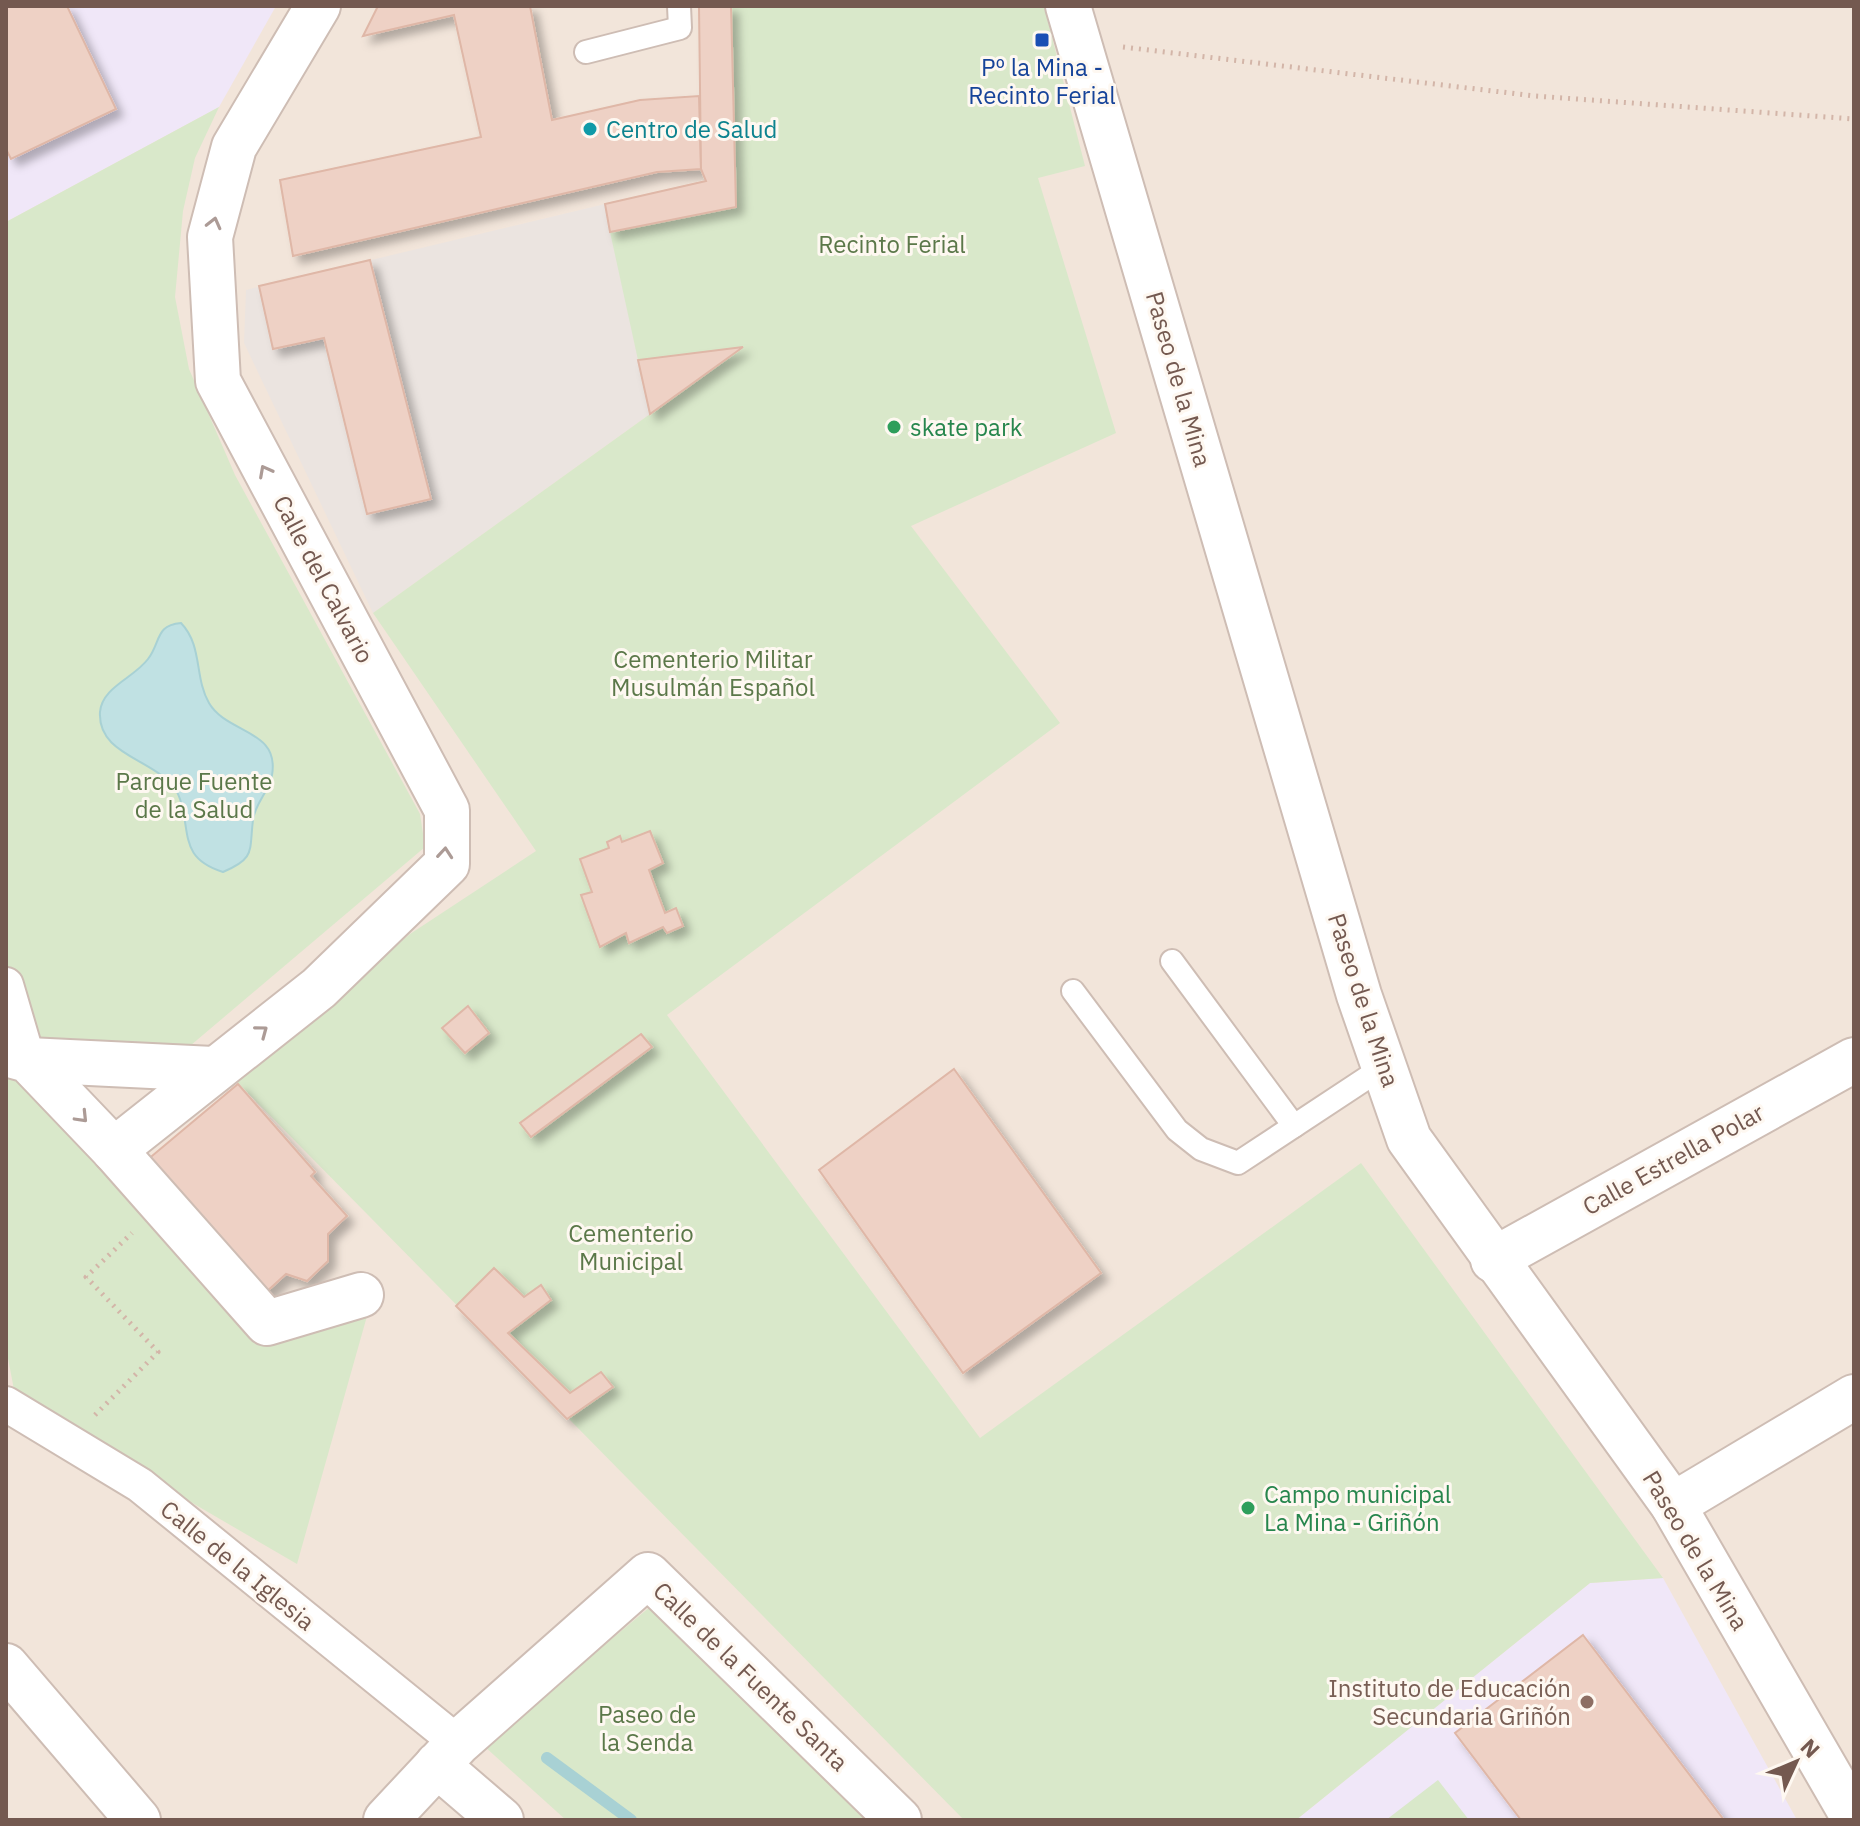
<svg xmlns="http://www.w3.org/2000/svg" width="1860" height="1826" viewBox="0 0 1860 1826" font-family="'IBM Plex Sans',sans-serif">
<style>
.residential{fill:#f2e5da}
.industrial{fill:#ebe4e0}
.education{fill:#f0e7f8}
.green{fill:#d9e8ca}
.water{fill:#c0e1e3;stroke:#a8d1d4;stroke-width:2}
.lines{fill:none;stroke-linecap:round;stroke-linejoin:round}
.stream{stroke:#a8d1d4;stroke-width:12}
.building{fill:#eed1c5;stroke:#dfb7a7;stroke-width:2;filter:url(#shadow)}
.service-casing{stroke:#cebdb4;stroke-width:26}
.pedestrian-casing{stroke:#cebdb4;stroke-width:38}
.minor-casing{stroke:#cebdb4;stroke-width:48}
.path{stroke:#d3b5a8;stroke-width:5;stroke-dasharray:2 6;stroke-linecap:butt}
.service{stroke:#fff;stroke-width:22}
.pedestrian{stroke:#fff;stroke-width:34}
.minor{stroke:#fff;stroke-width:44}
.oneway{stroke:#ac9b96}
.transit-dot{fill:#1a4fb4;stroke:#fef8f1;stroke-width:3}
.culture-dot{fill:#0f9aa8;stroke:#fef8f1;stroke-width:3}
.leisure-dot{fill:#2e9e5b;stroke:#fef8f1;stroke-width:3}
.education-dot{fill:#8d6e63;stroke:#fef8f1;stroke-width:3}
.labels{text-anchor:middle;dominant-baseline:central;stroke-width:6;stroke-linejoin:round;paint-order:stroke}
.transit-label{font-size:24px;fill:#164399;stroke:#fef8f1}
.culture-label{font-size:24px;fill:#0d838f;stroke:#fef8f1;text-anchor:start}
.park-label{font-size:24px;fill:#5b7849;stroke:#fef8f1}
.street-label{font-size:24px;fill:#745950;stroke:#fef8f1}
.leisure-label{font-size:24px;fill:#27864d;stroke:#fef8f1;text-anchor:start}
.education-label{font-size:24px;fill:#785e54;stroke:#fef8f1;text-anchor:end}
</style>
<defs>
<filter id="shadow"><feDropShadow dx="7" dy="7" stdDeviation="4" flood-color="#0004"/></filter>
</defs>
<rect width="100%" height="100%" fill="#fbf3eb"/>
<!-- residential -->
<rect class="residential" x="6" y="6" width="1848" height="1814"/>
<!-- industrial -->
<path class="industrial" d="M605 204 650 414 373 613 244 343 246 290Z"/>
<!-- education -->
<g class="education">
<path d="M6 6H276L219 107 6 222Z"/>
<path d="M1663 1578 1797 1820H1296L1590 1583Z"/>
</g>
<!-- green -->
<g class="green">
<path d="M731 6H1044L1085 166 1038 178 1116 433 911 526 1060 723 667 1015 980 1438 1361 1163 1663 1578 1590 1583 1296 1820H964L235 1080 410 934 536 851 373 613 742 348 638 360 610 232 736 207Z"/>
<path d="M219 107 195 158 183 211 175 297 189 369 235 475 420 814 425 847 184 1051 28 1060 6 985V222Z"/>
<path d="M6 1075 24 1077 267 1339 369 1309 297 1564 16 1400 6 1348Z"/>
<path d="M651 1606 878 1820H566L484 1746Z"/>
<path d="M1438 1780 1469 1820H1386Z"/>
</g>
<!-- water -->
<path class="water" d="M181 623C203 646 194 677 209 703 227 734 280 729 272 775 269 792 255 803 253 820 249 851 256 858 223 872 179 858 191 833 180 799 167 759 97 760 100 712 102 687 134 678 148 659 161 642 155 625 181 623Z"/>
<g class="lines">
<!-- stream -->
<path class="stream" d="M547 1758 631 1820"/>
</g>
<!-- building -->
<g class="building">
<path d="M6 6H67L116 109 11 159 6 149Z"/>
<path d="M378 6H530L552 120 640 100 699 96 701 169 657 172 293 256 280 180 481 137 454 15 363 36Z"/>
<path d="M699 6H731L736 207 610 232 605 204 706 181 701 169Z"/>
<path d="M370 260 431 499 367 514 324 338 273 349 259 286Z"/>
<path d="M743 347 650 414 638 360Z"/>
<path d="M650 831 663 863 649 870 665 913 676 908 683 926 667 933 663 927 629 943 626 933 600 947 581 895 592 892 580 859 609 848 607 842 620 836 622 842Z"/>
<path d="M468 1006 489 1033 465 1053 442 1028Z"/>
<path d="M641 1034 652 1047 531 1137 520 1123Z"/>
<path d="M954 1069 1101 1273 963 1373 819 1170Z"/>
<path d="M238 1084 315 1172 311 1176 347 1216 328 1234V1261L307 1281 286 1274 264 1294 140 1166Z"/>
<path d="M494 1268 524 1297 541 1285 551 1300 508 1333 570 1393 601 1372 613 1387 567 1419 456 1306Z"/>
<path d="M1583 1635 1724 1820H1521L1455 1733Z"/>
</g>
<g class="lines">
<!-- service casing -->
<g class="service-casing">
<g id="service">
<path d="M586 52 680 28 679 6"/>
<path d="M1172 961 1294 1126"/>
<path d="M1073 991 1177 1130 1201 1149 1238 1163 1385 1066"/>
</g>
</g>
<!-- pedestrian casing -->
<g class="pedestrian-casing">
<g id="pedestrian">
<path d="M6 985 28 1060"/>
<path d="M6 1404 140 1485 458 1743"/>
</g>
</g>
<!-- minor casing -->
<g class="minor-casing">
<g id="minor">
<path d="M1068 6 1359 995 1409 1139 1673 1505 1854 1818"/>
<path d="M6 1054 28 1060 114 1150 267 1323 361 1295"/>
<path d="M28 1060 213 1069"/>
<path d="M114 1150 319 988 447 864V810L218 381 210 237 234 147 318 6"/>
<path d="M1493 1260 1854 1060"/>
<path d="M1673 1505 1854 1397"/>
<path d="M6 1666 138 1820"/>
<path d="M437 1765 501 1820"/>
<path d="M386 1820 458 1743 648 1575 899 1820"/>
</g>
</g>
<!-- path -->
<g class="path">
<path d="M1123 47 1535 96 1854 119"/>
<path d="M95 1415 158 1352 86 1277 132 1233"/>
</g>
<!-- service -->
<use href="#service" class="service"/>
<!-- pedestrian -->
<use href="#pedestrian" class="pedestrian"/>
<!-- minor -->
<use href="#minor" class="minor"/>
</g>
<!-- one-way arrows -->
<defs><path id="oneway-chevron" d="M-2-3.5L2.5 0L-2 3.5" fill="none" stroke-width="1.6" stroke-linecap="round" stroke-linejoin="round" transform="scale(2)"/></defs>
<g class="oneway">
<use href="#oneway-chevron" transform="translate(214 223) rotate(-76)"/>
<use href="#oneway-chevron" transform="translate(265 471) rotate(-118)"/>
<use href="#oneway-chevron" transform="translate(445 853) rotate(-85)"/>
<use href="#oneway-chevron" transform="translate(262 1031) rotate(-37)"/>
<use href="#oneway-chevron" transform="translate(82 1117) rotate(46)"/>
</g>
<!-- markers -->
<rect class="transit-dot" x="1034" y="32" width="16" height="16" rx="4"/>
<circle class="culture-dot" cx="590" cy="129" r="8"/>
<g class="leisure-dot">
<circle cx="894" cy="427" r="8"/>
<circle cx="1248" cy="1508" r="8"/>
</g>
<circle class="education-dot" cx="1587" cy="1702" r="8"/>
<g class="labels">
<!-- transit labels -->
<g class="transit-label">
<text x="1042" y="67">Pº la Mina -<tspan x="1042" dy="28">Recinto Ferial</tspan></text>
</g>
<!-- culture labels -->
<g class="culture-label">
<text x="606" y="129">Centro de Salud</text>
</g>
<!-- park labels -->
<g class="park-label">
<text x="892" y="244">Recinto Ferial</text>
<text x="713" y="659">Cementerio Militar<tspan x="713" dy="28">Musulmán Español</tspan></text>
<text x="194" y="781">Parque Fuente<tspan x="194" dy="28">de la Salud</tspan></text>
<text x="631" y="1233">Cementerio<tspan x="631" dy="28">Municipal</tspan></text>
<text x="647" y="1714">Paseo de<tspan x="647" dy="28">la Senda</tspan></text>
</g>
<!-- street labels -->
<g class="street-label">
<text transform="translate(1179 379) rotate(74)">Paseo de la Mina</text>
<text transform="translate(324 579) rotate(62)">Calle del Calvario</text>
<text transform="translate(1364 1000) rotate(72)">Paseo de la Mina</text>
<text transform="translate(1673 1159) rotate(-29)">Calle Estrella Polar</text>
<text transform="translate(1696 1550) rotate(59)">Paseo de la Mina</text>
<text transform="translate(238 1565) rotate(39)">Calle de la Iglesia</text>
<text transform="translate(751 1676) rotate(44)">Calle de la Fuente Santa</text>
</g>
<!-- leisure labels -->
<g class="leisure-label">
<text x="910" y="427">skate park</text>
<text x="1264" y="1494">Campo municipal<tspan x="1264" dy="28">La Mina - Griñón</tspan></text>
</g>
<!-- education labels -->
<g class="education-label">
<text x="1571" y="1688">Instituto de Educación<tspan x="1571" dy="28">Secundaria Griñón</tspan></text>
</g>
</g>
<!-- border -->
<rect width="1860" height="1826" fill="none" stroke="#745950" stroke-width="16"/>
<!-- north arrow -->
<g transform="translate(1796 1762) rotate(46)" stroke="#fef8f1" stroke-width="6" paint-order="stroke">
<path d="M0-6L14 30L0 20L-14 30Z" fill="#745950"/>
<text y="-12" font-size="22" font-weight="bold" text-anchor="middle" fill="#745950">N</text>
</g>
</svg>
